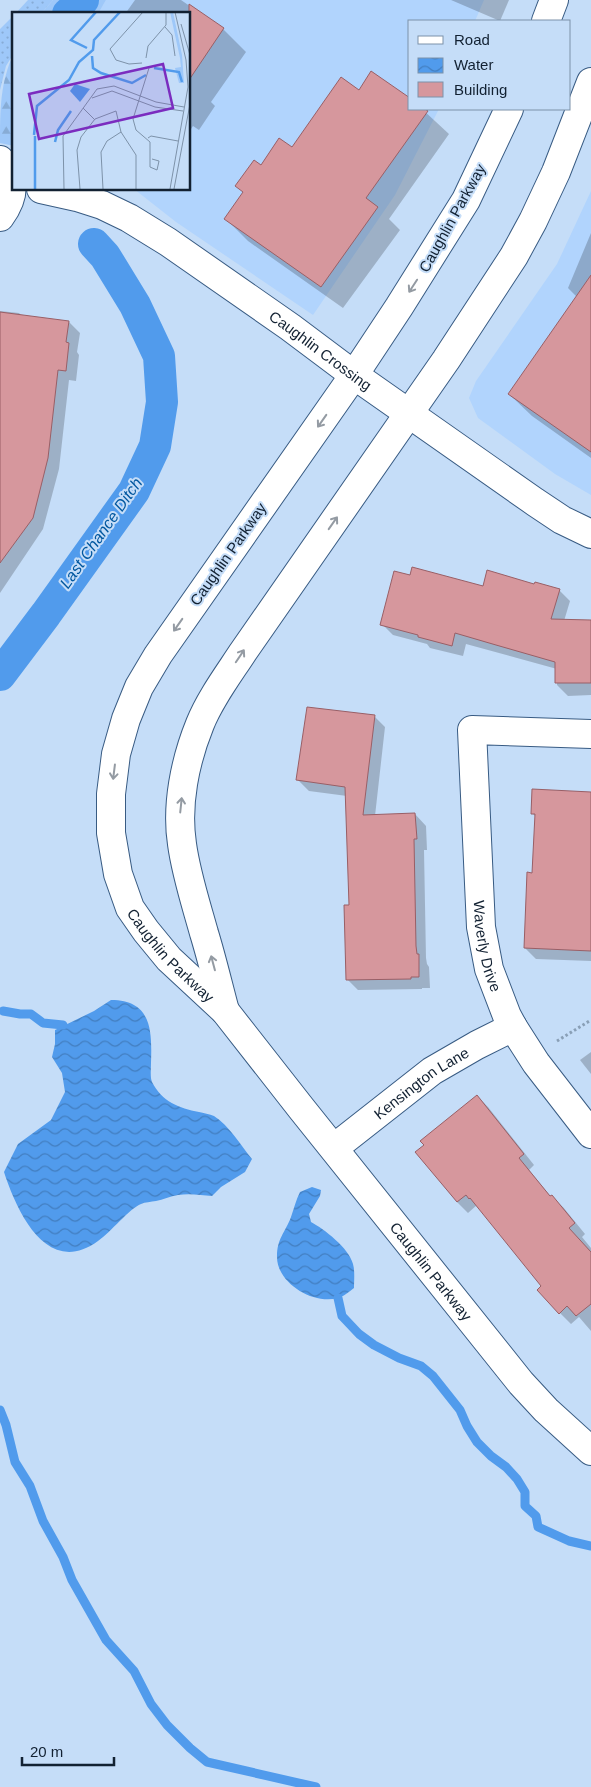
<svg xmlns="http://www.w3.org/2000/svg" width="591" height="1787" viewBox="0 0 591 1787" font-family="Helvetica,sans-serif">
<style>
.built{fill:#b1d4fd}
.grass{fill:url(#grass-dots)}
.forest{fill:url(#forest-firs)}
.water{fill:url(#water-waves)}
.shadow{fill:#0003}
.lines{fill:none;stroke-linecap:round;stroke-linejoin:round}
.stream{stroke:#519bec;stroke-width:9}
.canal{stroke:#519bec;stroke-width:32}
.building{fill:#d6979d;stroke:#995f66}
.minor-casing{stroke:#385b83;stroke-width:30}
.tertiary-casing{stroke:#385b83;stroke-width:30}
.path{stroke:#899fb6;stroke-width:3;stroke-dasharray:2.5 2.5;stroke-linecap:butt}
.minor{stroke:#fff;stroke-width:28}
.tertiary{stroke:#fff;stroke-width:28}
.oneway{stroke:#949ba3}
.labels{text-anchor:middle;dominant-baseline:central;stroke-width:4;stroke-linejoin:round;paint-order:stroke}
.street-label{font-size:15px;fill:#122132;stroke:#c5ddf8}
.water-label{font-size:16px;font-style:italic;fill:#01579f;stroke:#c5ddf8}
.inset-river{fill:none;stroke:#519bec;stroke-width:2.5}
.inset-road{fill:none;stroke:#7d92a9;stroke-width:1}
.view{fill:#7b2cbf;fill-opacity:0.15;stroke:#7b2cbf;stroke-width:2.5}
.inset-edge{fill:none;stroke:#122132;stroke-width:2.5}
</style>
<defs>
<pattern id="grass-dots" width="8" height="8" patternUnits="userSpaceOnUse" patternTransform="scale(1.25)"><rect width="8" height="8" fill="#9ec8f9"/><path d="M2 2h.1M6 6h.1" fill="none" stroke="#87acd6" stroke-width="1.8" stroke-linecap="round"/></pattern>
<pattern id="forest-firs" width="22" height="20" patternUnits="userSpaceOnUse" patternTransform="scale(1.25)"><rect width="22" height="20" fill="#9ec8f9"/><path d="M5 1l3.5 6h-7zM16 11l3.5 6h-7z" fill="#87acd6"/></pattern>
<pattern id="water-waves" width="16" height="10" patternUnits="userSpaceOnUse" patternTransform="scale(1.25)"><rect width="16" height="10" fill="#519bec"/><path d="M0 5q4-4 8 0t8 0" fill="none" stroke="#427ec0"/></pattern>
</defs>
<rect width="100%" height="100%" fill="#c5ddf8"/>
<!-- built -->
<g class="built">
<path d="M106 0H484L475 21H410V109H439L395 195 313 315 176 222 134 189H189V14H98Z"/>
<path d="M591 191V495L555 474 478 418 469 398 476 381 557 264Z"/>
</g>
<!-- grass -->
<g class="grass">
<path d="M28 0H53L41 14H15Z"/>
<path d="M14 15V53L6 66 0 90V29Z"/>
</g>
<!-- forest -->
<g class="forest">
<path d="M53 0H106L98 14H41Z"/>
<path d="M14 53V146L0 143C0 110 0 82 14 53Z"/>
</g>
<!-- water -->
<g class="water">
<path d="M111 1000C152 1000 152 1031 151 1063 151 1069 150 1077 152 1082 162 1102 179 1108 199 1112 203 1113 210 1114 214 1116 229 1125 241 1146 252 1159L245 1172 221 1187 212 1196C201 1195 189 1193 178 1195 170 1196 163 1200 156 1201 151 1202 145 1202 141 1204 130 1208 110 1233 98 1241 47 1278 17 1212 4 1172L18 1144 51 1120 65 1092 62 1073 52 1057 55 1044V1030L94 1011Z"/>
<path d="M312 1187 321 1190 320 1196 309 1214 311 1222C324 1229 349 1248 353 1264 355 1271 354 1281 354 1288 350 1291 343 1297 338 1298 313 1305 277 1283 277 1257 277 1238 285 1233 291 1217 294 1208 296 1200 300 1192Z"/>
</g>
<!-- shadow -->
<g class="shadow">
<path d="M135 0H181L223 29 246 52 211 102 215 106 199 130 193 126 189 132V14H125Z"/>
<path d="M451 0H509L500 21Z"/>
<path d="M359 91 410 109H422L449 134 389 219 400 230 343 308 248 241 226 219 244 193 237 186 261 166 292 149Z"/>
<path d="M591 233V458L532 416 509 394 577 297 568 288Z"/>
<path d="M0 311 19 313 22 316 69 322 80 333 77 352 79 355 76 381 69 380 59 469 43 529 0 593Z"/>
<path d="M535 586 559 590 570 601 564 621H591V695L568 696 557 685V669L466 644 463 656 430 648 427 644 393 635 382 624 483 587Z"/>
<path d="M374 716 385 727 375 816 415 814 426 826 427 850H424L426 958 427 964 429 967 430 988H422V989L358 990 347 979 351 906 347 796 309 791 298 780Z"/>
<path d="M591 793V961L536 959 525 948 533 874 536 817 532 813Z"/>
<path d="M591 1052V1074L580 1060Z"/>
<path d="M477 1096 488 1107 534 1165 529 1170 551 1197 563 1207 585 1234 582 1237 591 1248V1331L579 1317 571 1324 560 1313 539 1290 543 1286 477 1205 468 1213 457 1202 417 1152Z"/>
</g>
<g class="lines">
<!-- stream -->
<g class="stream">
<path d="M3 1011 20 1014H31L43 1023 63 1025"/>
<path d="M338 1298 342 1316 359 1334 374 1345 399 1358 421 1366 433 1376 460 1410 467 1426 477 1442 491 1456 506 1467 517 1479 525 1492V1506L536 1516 538 1527 569 1541 591 1546"/>
<path d="M0 1410 6 1425 15 1462 30 1486 43 1521 63 1557 72 1580 106 1640 134 1671 151 1704 167 1725 190 1748 207 1762 316 1787"/>
</g>
<!-- canal -->
<g class="canal">
<path d="M68 14 83 0"/>
<path d="M0 675 46 614 134 491 155 446 162 402 159 356 135 305 105 256 94 244"/>
</g>
</g>
<!-- building -->
<g class="building">
<path d="M189 4 224 28 189 80Z"/>
<path d="M371 71 410 98V109H425L428 111 366 198 378 207 321 287 224 219 243 192 235 186 254 160 261 165 279 138 292 147 341 77 359 90Z"/>
<path d="M591 275V452L508 394Z"/>
<path d="M0 312 69 321 66 342 69 343 66 371 58 370 48 458 33 518 0 563Z"/>
<path d="M412 567 483 586 487 570 534 584 535 582 560 589 551 619 591 620V683H555V662L496 645 455 633 452 646 418 637V635L380 625 394 571 410 575Z"/>
<path d="M307 707 375 715 363 815 415 813 417 839H414L416 946 417 954H419V977H411V979L346 980 344 905H349L345 787 296 780Z"/>
<path d="M532 789 591 792V951L524 948 527 872 532 873 535 814H531Z"/>
<path d="M477 1095 524 1154 519 1158 550 1196 552 1195 575 1223 569 1228 591 1252V1304L576 1316 567 1306 559 1314 537 1290 541 1286 470 1198 469 1199 466 1195 457 1202 415 1152 424 1145 420 1141Z"/>
</g>
<g class="lines">
<!-- minor casing -->
<g class="minor-casing">
<g id="minor">
<path d="M0 160C16 179 15 197 0 217"/>
<path id="s1" d="M41 189 77 197 102 205 129 218 168 242 290 327 354 375 535 502 562 520 591 534"/>
<path id="s2" d="M591 734 472 730 481 927 489 969 507 1016 513 1027 536 1063 591 1134"/>
<path id="s3" d="M334 1148 432 1071 477 1045 513 1027"/>
</g>
</g>
<!-- tertiary casing -->
<g class="tertiary-casing">
<g id="tertiary">
<path d="M546 21 554 0"/>
<path id="s4" d="M509 109 466 200 399 307 354 375 158 655 139 687 126 719 116 754 111 794V833L118 874 130 908 146 931 169 959 225 1011 301 1108 521 1383 546 1410 591 1451"/>
<path d="M225 1011C218 985 212 959 204 933 196 904 186 874 182 844 176 805 185 761 200 724 210 699 228 675 243 652L446 360 514 256 533 221 556 172 591 82"/>
</g>
</g>
<!-- path -->
<path class="path" d="M557 1041 591 1020"/>
<!-- minor -->
<use href="#minor" class="minor"/>
<!-- tertiary -->
<use href="#tertiary" class="tertiary"/>
</g>
<!-- one-way arrows -->
<defs><path id="oneway-shaft" d="M-6 0H5M1.5-3L5.5 0L1.5 3" fill="none" stroke-width="1.6" stroke-linecap="round" stroke-linejoin="round" transform="scale(1.25)"/></defs>
<g class="oneway">
<use href="#oneway-shaft" transform="translate(413 286) rotate(123)"/>
<use href="#oneway-shaft" transform="translate(322 421) rotate(125)"/>
<use href="#oneway-shaft" transform="translate(333 523) rotate(-55)"/>
<use href="#oneway-shaft" transform="translate(178 625) rotate(125)"/>
<use href="#oneway-shaft" transform="translate(240 656) rotate(-56)"/>
<use href="#oneway-shaft" transform="translate(114 772) rotate(97)"/>
<use href="#oneway-shaft" transform="translate(181 805) rotate(-84)"/>
<use href="#oneway-shaft" transform="translate(213 963) rotate(-105)"/>
</g>
<g class="labels">
<!-- street labels -->
<g class="street-label">
<text transform="translate(452 218) rotate(-61)">Caughlin Parkway</text>
<text stroke="none"><textPath href="#s1" startOffset="326">Caughlin Crossing</textPath></text>
<text transform="translate(228 554) rotate(-55)">Caughlin Parkway</text>
<text stroke="none"><textPath href="#s2" startOffset="336">Waverly Drive</textPath></text>
<text stroke="none"><textPath href="#s4" startOffset="978">Caughlin Parkway</textPath></text>
<text stroke="none"><textPath href="#s3" startOffset="109">Kensington Lane</textPath></text>
<text stroke="none"><textPath href="#s4" startOffset="1388">Caughlin Parkway</textPath></text>
</g>
<!-- water labels -->
<g class="water-label">
<text transform="translate(101 533) rotate(-55)">Last Chance Ditch</text>
</g>
</g>
<!-- overview -->
<g transform="translate(12 12)">
<rect width="178" height="178" fill="#c5ddf8"/>
<path d="M158 0H161L170 43 172 71H167L163 56 169 55 168 46Z" fill="#9ec8f9"/>
<path d="M63 72 78 77 68 90 58 79Z" fill="#519bec"/>
<path class="inset-river" d="M75 36 59 28 84 0M80 44 81 56 89 61 120 71 134 63M142 56 167 60 170 70M22 123 25 94 57 68 67 50 81 38 82 28 108 0M23 124V177M43 130 46 118 59 99"/>
<path class="inset-road" d="M169 12 178 43M153 15 160 23 163 44M134 46 136 34 154 13V0M130 51 117 52 104 48 98 37 131 0M137 56 121 107 124 118 138 130V155L145 158 147 149 140 147M80 86 100 79 143 95 171 99M71 96 83 108M136 126 139 124 166 129M52 177 51 124 85 77 102 74 144 90 172 95M68 177 65 138 69 125 83 107 104 99 109 120 124 143V177M91 177 89 140 95 129 109 120M158 177 176 75 174 48 163 0M162 177 178 92"/>
<path class="view" d="M151 52 161 96 27 127 17 82Z"/>
<rect width="178" height="178" class="inset-edge"/>
</g>
<!-- legend -->
<rect x="408" y="20" width="162" height="90" fill="#c5ddf8" stroke="#7d92a9"/>
<rect x="418" y="36" width="25" height="8" fill="#ffffff" stroke="#7d92a9"/>
<text x="454" y="45" font-size="15" fill="#122132">Road</text>
<rect x="418" y="58" width="25" height="15" fill="url(#water-waves)" stroke="#7d92a9"/>
<text x="454" y="70" font-size="15" fill="#122132">Water</text>
<rect x="418" y="82" width="25" height="15" fill="#d6979d" stroke="#7d92a9"/>
<text x="454" y="95" font-size="15" fill="#122132">Building</text>
<!-- scale -->
<path d="M22 1757v8h92v-8" fill="none" stroke="#122132" stroke-width="2.5"/>
<text x="30" y="1757" font-size="15" fill="#122132" stroke="#c5ddf8" stroke-width="4" paint-order="stroke">20 m</text>
</svg>
